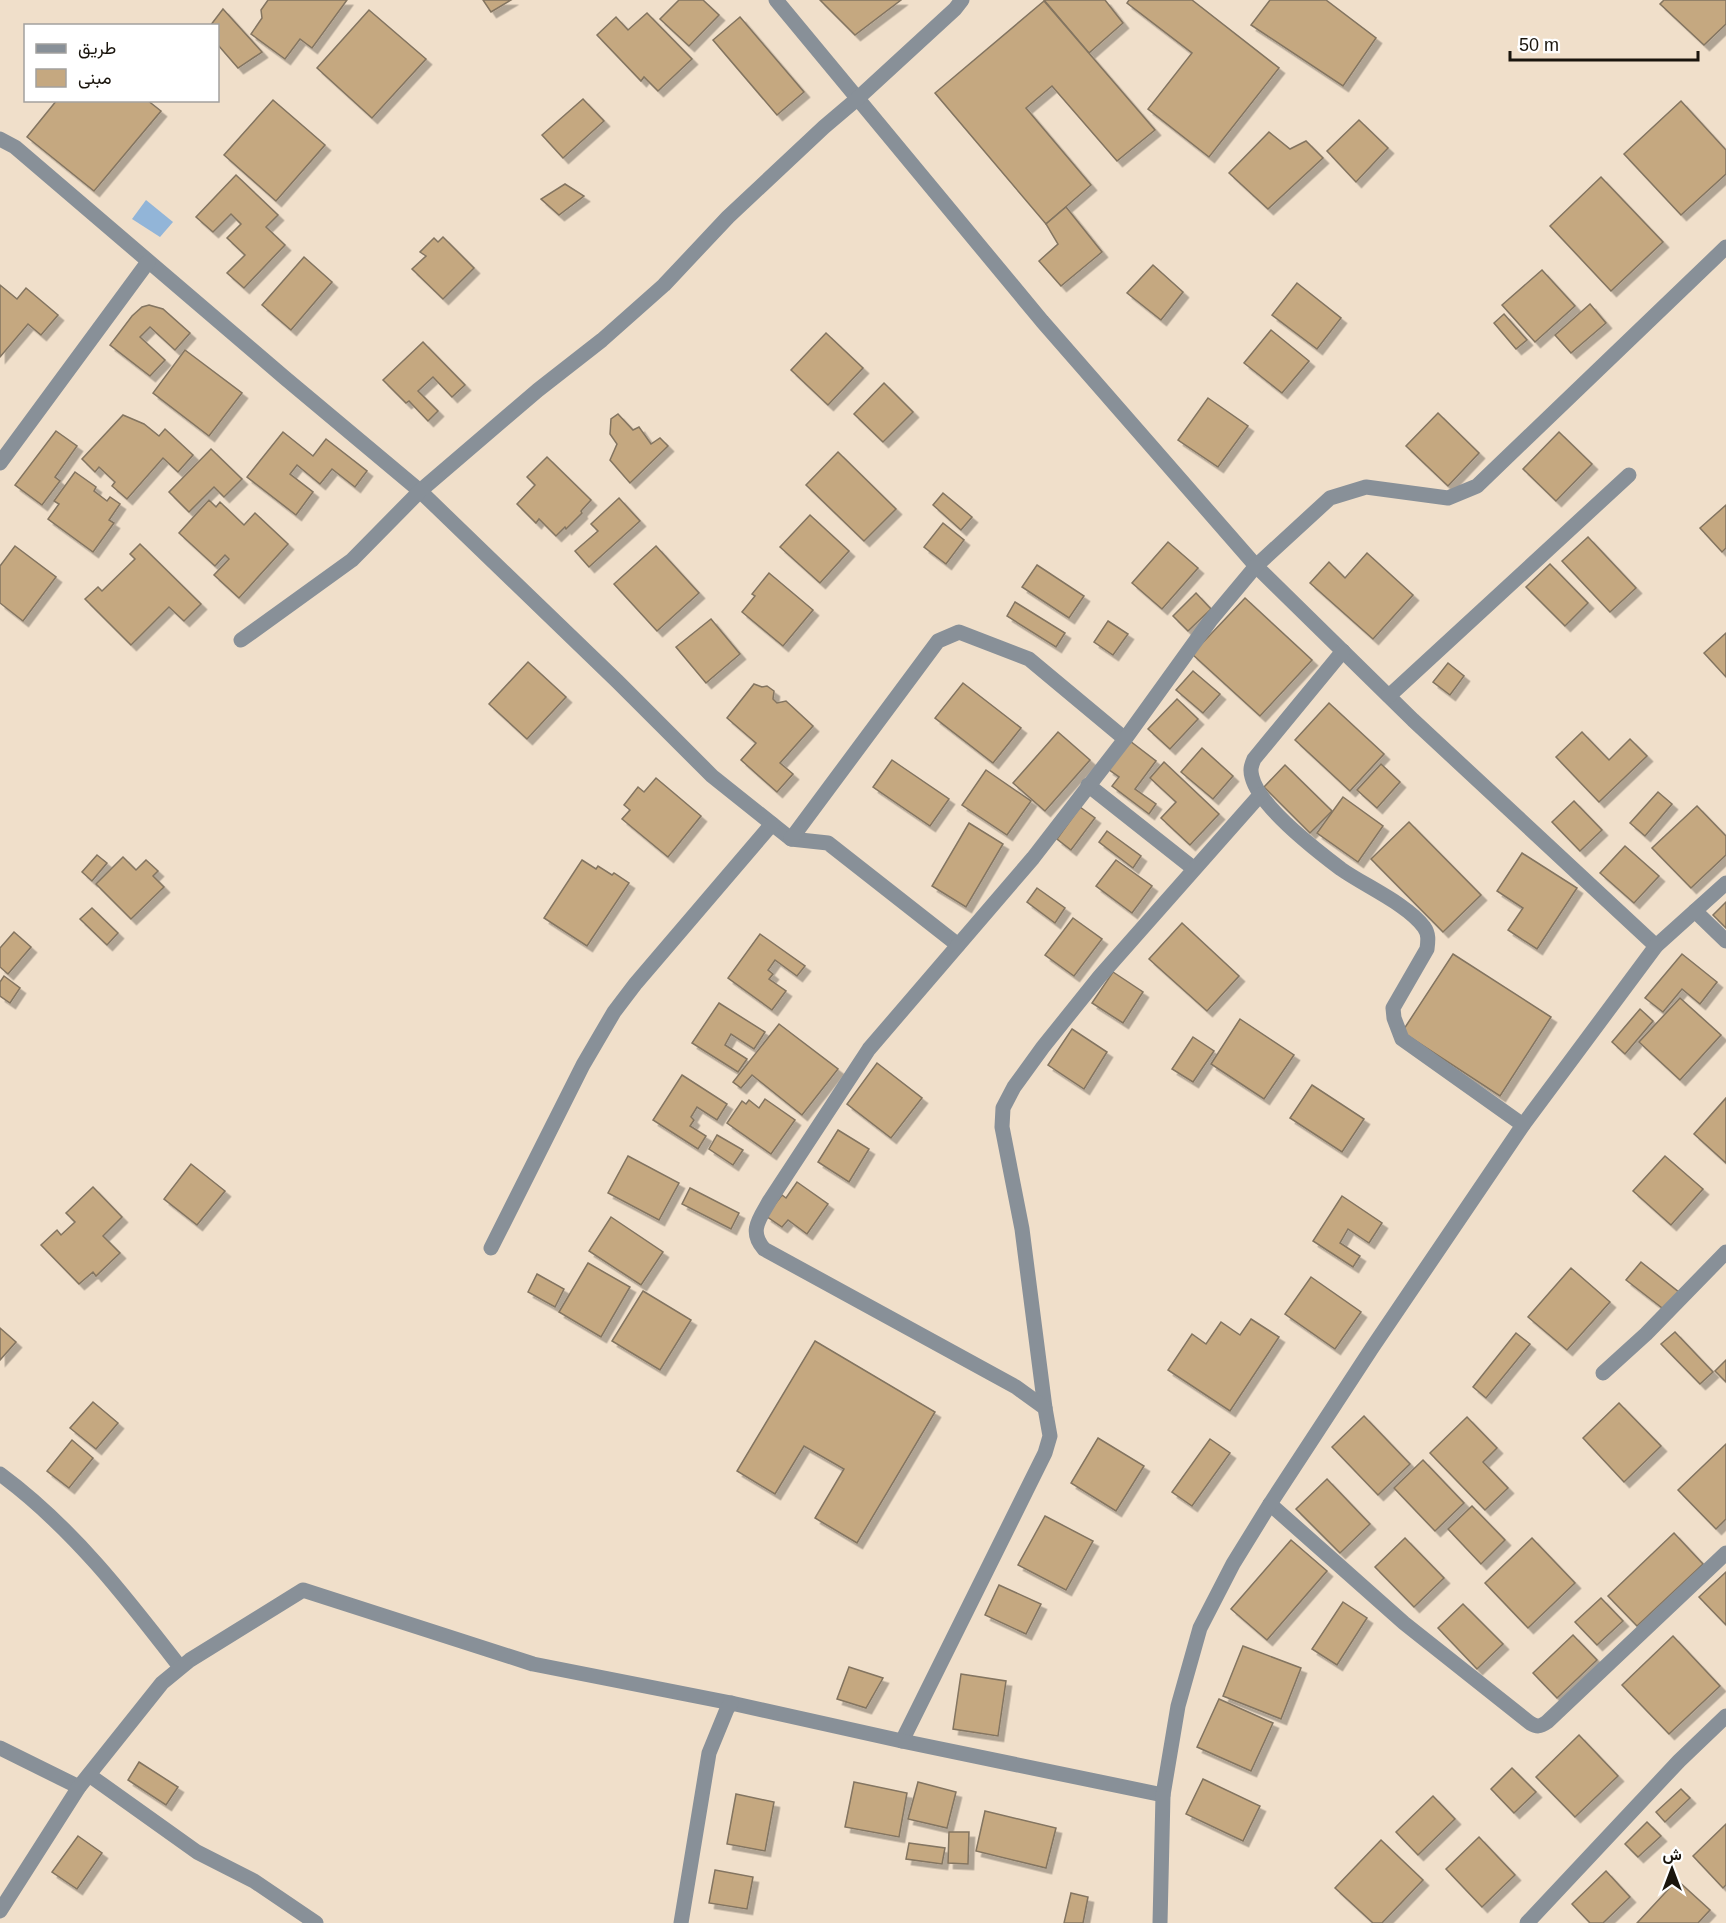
<svg xmlns="http://www.w3.org/2000/svg" width="1726" height="1923" viewBox="0 0 1726 1923" font-family="Helvetica,Vazirmatn,sans-serif">
<style>
.water{fill:#92b5d8}
.building{fill:#c5a880;stroke:#837460;stroke-width:1.5;filter:url(#shadow)}
.lines{fill:none;stroke-linecap:round;stroke-linejoin:round}
.minor{stroke:#889098;stroke-width:15}
</style>
<defs>
<filter id="shadow"><feDropShadow dx="5.5" dy="5.5" stdDeviation="0" flood-color="#0004"/></filter>
</defs>
<rect width="100%" height="100%" fill="#f0dfca"/>
<!-- water -->
<path class="water" d="M146 200 173 222 160 237 132 219Z"/>
<!-- building -->
<g class="building">
<path d="M268 0H347L312 48 300 39 285 59 251 34 262 18 261 10Z"/>
<path d="M483 0H511L491 12Z"/>
<path d="M679 0H703L719 15 689 46 660 19Z"/>
<path d="M820 0H901L855 35Z"/>
<path d="M1044 0H1105L1123 23 1089 53Z"/>
<path d="M1129 0H1192L1279 68 1209 157 1148 109 1192 53 1127 3Z"/>
<path d="M1270 0H1326L1376 38 1343 86 1251 25Z"/>
<path d="M1664 0H1726V24L1704 45 1660 4Z"/>
<path d="M1044 1 1155 130 1117 161 1052 86 1026 108 1091 185 1046 224 935 93Z"/>
<path d="M223 9 262 52 238 68 218 45V26H210Z"/>
<path d="M369 10 426 59 372 118 317 68Z"/>
<path d="M647 13 692 59 658 91 644 77 641 81 597 35 616 17 628 30Z"/>
<path d="M740 17 804 92 777 115 713 40Z"/>
<path d="M583 99 604 121 563 158 542 135Z"/>
<path d="M57 100H147L161 111 94 191 27 137Z"/>
<path d="M273 100 325 145 276 201 224 155Z"/>
<path d="M1681 101 1726 150V174L1681 215 1624 154Z"/>
<path d="M1359 120 1388 148 1356 182 1327 151Z"/>
<path d="M1269 132 1290 149 1306 141 1323 158 1268 209 1229 173Z"/>
<path d="M236 175 278 215 266 227 285 245 244 288 227 273 245 255 227 238 241 224 231 214 213 232 196 217Z"/>
<path d="M1601 177 1663 242 1611 291 1550 226Z"/>
<path d="M565 184 584 196 559 215 541 199Z"/>
<path d="M1066 207 1102 252 1061 286 1039 261 1058 244 1046 224Z"/>
<path d="M443 237 474 268 443 299 412 269 426 256 420 252 434 238 438 242Z"/>
<path d="M304 257 332 282 291 330 262 305Z"/>
<path d="M1153 265 1183 292 1161 320 1127 293Z"/>
<path d="M1542 270 1575 306 1535 342 1502 305Z"/>
<path d="M1297 283 1341 318 1317 349 1272 315Z"/>
<path d="M0 285 17 299 26 288 58 315 41 335 28 324 0 357Z"/>
<path d="M1590 304 1606 323 1571 353 1555 335Z"/>
<path d="M149 305 163 309 190 333 175 350 150 327 140 337 165 360 150 376 110 345 132 316 142 307Z"/>
<path d="M1504 314 1527 340 1516 349 1494 323Z"/>
<path d="M1271 330 1309 361 1282 393 1244 363Z"/>
<path d="M826 333 863 368 828 405 791 370Z"/>
<path d="M423 342 465 385 452 397 433 377 418 391 438 411 428 421 409 401 406 403 383 380Z"/>
<path d="M185 350 242 393 209 436 153 393Z"/>
<path d="M884 383 913 412 883 442 854 414Z"/>
<path d="M1208 398 1248 426 1218 467 1178 440Z"/>
<path d="M1438 413 1479 453 1448 486 1406 446Z"/>
<path d="M618 414 633 430 639 427 651 444 660 438 668 446 630 483 610 460 617 444 610 434 611 419Z"/>
<path d="M123 415 144 424 159 436 165 429 193 455 178 472 163 458 127 499 112 486 115 482 99 467 95 472 82 459Z"/>
<path d="M56 431 77 446 55 477 60 481 42 505 15 485Z"/>
<path d="M283 432 313 456 326 439 367 471 355 487 332 469 320 484 297 465 290 474 313 492 296 515 247 477Z"/>
<path d="M1559 432 1592 464 1556 501 1523 469Z"/>
<path d="M211 449 242 479 224 497 214 487 189 512 169 492Z"/>
<path d="M838 452 896 509 864 541 806 485Z"/>
<path d="M547 457 591 500 581 511 582 513 566 529 565 527 556 536 539 519 536 523 517 504 535 485 527 477Z"/>
<path d="M75 472 96 487 94 491 107 501 110 497 120 504 109 520 114 523 93 552 48 519 59 504 54 501Z"/>
<path d="M943 493 972 517 961 530 933 505Z"/>
<path d="M619 498 640 521 589 567 575 551 598 531 591 524Z"/>
<path d="M209 500 216 507 220 502 244 525 255 513 288 544 239 598 214 575 229 559 225 555 215 566 179 533Z"/>
<path d="M1726 505V548L1722 552 1700 528Z"/>
<path d="M810 515 849 551 820 583 780 547Z"/>
<path d="M943 523 964 540 946 564 924 547Z"/>
<path d="M1588 537 1636 588 1610 612 1562 561Z"/>
<path d="M1168 542 1198 568 1162 609 1132 583Z"/>
<path d="M140 544 201 604 184 621 169 607 131 645 85 599 98 587 102 591 135 559 130 554Z"/>
<path d="M15 546 56 577 23 621 0 603V566Z"/>
<path d="M656 546 699 593 657 631 614 584Z"/>
<path d="M1367 553 1413 595 1373 639 1310 583 1329 562 1345 578Z"/>
<path d="M1550 564 1588 603 1565 626 1526 587Z"/>
<path d="M1037 565 1084 596 1069 618 1022 587Z"/>
<path d="M769 573 813 610 783 646 742 612 755 596 752 594Z"/>
<path d="M1196 593 1211 609 1188 631 1173 616Z"/>
<path d="M1245 598 1312 660 1260 716 1192 654Z"/>
<path d="M1015 602 1065 633 1056 647 1007 616Z"/>
<path d="M711 619 740 654 706 683 676 647Z"/>
<path d="M1108 621 1128 634 1113 655 1094 642Z"/>
<path d="M1726 633V677L1704 653Z"/>
<path d="M528 662 566 697 527 739 489 704Z"/>
<path d="M1448 663 1464 676 1450 695 1433 682Z"/>
<path d="M1193 671 1220 694 1203 713 1176 690Z"/>
<path d="M963 683 1021 728 993 763 935 718Z"/>
<path d="M754 684 762 687 767 686 774 691 773 699 777 703 786 701 813 726 780 763 793 774 777 792 741 760 756 743 727 718Z"/>
<path d="M1177 699 1198 719 1170 749 1148 729Z"/>
<path d="M1329 703 1384 754 1350 791 1295 740Z"/>
<path d="M1058 732 1090 760 1045 811 1013 783Z"/>
<path d="M1582 732 1609 760 1630 739 1647 756 1599 802 1556 757Z"/>
<path d="M1130 741 1156 761 1135 789 1156 804 1149 814 1112 786 1119 777 1108 769Z"/>
<path d="M1202 748 1233 776 1213 799 1181 772Z"/>
<path d="M892 760 949 799 930 826 873 787Z"/>
<path d="M1164 762 1219 814 1190 845 1161 818 1176 802 1150 778Z"/>
<path d="M1381 764 1400 782 1377 808 1357 790Z"/>
<path d="M1285 765 1332 811 1310 833 1264 787Z"/>
<path d="M986 770 1031 801 1007 835 962 805Z"/>
<path d="M656 778 701 816 668 857 622 819 630 810 624 805 638 787 644 792Z"/>
<path d="M1658 792 1672 804 1645 836 1630 823Z"/>
<path d="M1343 797 1383 826 1358 862 1317 833Z"/>
<path d="M1574 801 1602 830 1580 851 1552 822Z"/>
<path d="M1697 806 1726 836V855L1691 888 1652 848Z"/>
<path d="M1080 807 1095 818 1071 850 1057 839Z"/>
<path d="M1409 822 1481 895 1443 932 1371 859Z"/>
<path d="M969 823 1003 844 966 907 932 886Z"/>
<path d="M1107 831 1141 856 1133 868 1099 842Z"/>
<path d="M1625 846 1659 876 1634 903 1600 873Z"/>
<path d="M1522 853 1577 888 1537 949 1508 930 1523 908 1497 891Z"/>
<path d="M97 855 107 863 92 881 82 872Z"/>
<path d="M123 857 136 870 146 860 158 871 153 876 164 887 131 919 96 884Z"/>
<path d="M582 860 596 869 598 866 612 875 614 873 629 883 587 946 544 918Z"/>
<path d="M1116 860 1152 886 1132 913 1096 886Z"/>
<path d="M1037 888 1065 908 1055 923 1027 902Z"/>
<path d="M1726 902V928L1713 915Z"/>
<path d="M92 908 118 933 107 945 80 919Z"/>
<path d="M1073 918 1102 939 1074 976 1045 955Z"/>
<path d="M1182 923 1239 976 1207 1011 1149 959Z"/>
<path d="M14 932 31 947 8 974 0 967V948Z"/>
<path d="M760 934 805 966 797 976 775 960 768 970 773 974 769 979 786 991 772 1010 728 978Z"/>
<path d="M1453 954 1551 1017 1500 1096 1402 1032Z"/>
<path d="M1682 954 1717 982 1700 1004 1682 989 1663 1012 1645 998Z"/>
<path d="M1113 972 1143 992 1123 1023 1092 1003Z"/>
<path d="M4 976 20 988 10 1003 0 996V982Z"/>
<path d="M1680 998 1721 1035 1680 1080 1639 1042Z"/>
<path d="M719 1003 765 1032 754 1049 731 1034 725 1045 747 1059 738 1072 692 1043Z"/>
<path d="M1640 1009 1653 1021 1625 1054 1612 1042Z"/>
<path d="M1240 1019 1294 1055 1264 1099 1211 1064Z"/>
<path d="M779 1024 838 1069 802 1115 752 1075 741 1088 733 1082Z"/>
<path d="M1072 1029 1107 1052 1084 1089 1048 1065Z"/>
<path d="M1193 1037 1214 1051 1193 1082 1172 1069Z"/>
<path d="M877 1063 922 1098 891 1138 847 1104Z"/>
<path d="M682 1075 727 1104 717 1120 697 1107 691 1117 694 1120 690 1126 706 1136 698 1149 653 1120Z"/>
<path d="M1312 1085 1364 1119 1342 1152 1290 1118Z"/>
<path d="M1726 1098V1163L1694 1134Z"/>
<path d="M765 1099 795 1120 771 1154 727 1123 742 1101 746 1104 749 1100 759 1108Z"/>
<path d="M838 1130 869 1149 849 1182 818 1162Z"/>
<path d="M717 1135 743 1150 733 1165 709 1149Z"/>
<path d="M628 1156 679 1183 659 1220 608 1193Z"/>
<path d="M1665 1156 1703 1189 1671 1225 1633 1191Z"/>
<path d="M191 1164 225 1191 197 1225 164 1199Z"/>
<path d="M797 1182 828 1204 807 1234 788 1220 782 1227 766 1216 782 1195 786 1198Z"/>
<path d="M93 1187 122 1217 103 1236 120 1253 96 1276 93 1272 79 1284 41 1245 57 1230 61 1235 75 1222 66 1213Z"/>
<path d="M690 1188 739 1213 731 1229 682 1204Z"/>
<path d="M1342 1196 1382 1223 1369 1243 1348 1229 1340 1243 1360 1256 1353 1267 1313 1241Z"/>
<path d="M611 1217 663 1252 641 1285 589 1251Z"/>
<path d="M1641 1262 1680 1293 1666 1311 1626 1280Z"/>
<path d="M588 1263 630 1287 601 1337 559 1312Z"/>
<path d="M1571 1268 1610 1302 1567 1350 1528 1317Z"/>
<path d="M537 1274 564 1289 555 1307 528 1292Z"/>
<path d="M1311 1277 1361 1312 1335 1349 1285 1314Z"/>
<path d="M643 1291 691 1320 660 1370 612 1341Z"/>
<path d="M1251 1319 1279 1337 1230 1411 1168 1370 1192 1334 1206 1344 1221 1322 1240 1335Z"/>
<path d="M0 1328 16 1342 0 1360Z"/>
<path d="M1675 1332 1713 1372 1700 1384 1661 1344Z"/>
<path d="M1516 1333 1530 1344 1486 1398 1473 1387Z"/>
<path d="M815 1341 935 1412 857 1543 815 1518 844 1469 804 1446 775 1494 737 1471Z"/>
<path d="M1726 1360V1382L1715 1371Z"/>
<path d="M93 1402 118 1423 96 1449 70 1428Z"/>
<path d="M1619 1403 1661 1446 1624 1482 1583 1438Z"/>
<path d="M1364 1416 1410 1464 1378 1495 1332 1447Z"/>
<path d="M1467 1417 1497 1448 1483 1462 1508 1488 1485 1510 1430 1453Z"/>
<path d="M1098 1438 1144 1466 1116 1511 1071 1483Z"/>
<path d="M1210 1439 1230 1453 1192 1506 1172 1492Z"/>
<path d="M72 1440 93 1458 69 1488 47 1471Z"/>
<path d="M1726 1444V1519L1716 1529 1678 1490Z"/>
<path d="M1423 1460 1464 1503 1435 1531 1394 1488Z"/>
<path d="M1327 1479 1370 1524 1340 1553 1296 1509Z"/>
<path d="M1472 1506 1505 1540 1481 1564 1448 1529Z"/>
<path d="M1045 1516 1093 1541 1066 1590 1018 1565Z"/>
<path d="M1674 1533 1703 1564 1637 1626 1608 1596Z"/>
<path d="M1405 1538 1444 1578 1414 1607 1375 1567Z"/>
<path d="M1532 1538 1575 1583 1528 1628 1485 1583Z"/>
<path d="M1291 1540 1327 1571 1267 1640 1231 1609Z"/>
<path d="M1726 1572V1625L1699 1597Z"/>
<path d="M999 1585 1041 1604 1026 1634 985 1615Z"/>
<path d="M1601 1598 1623 1621 1597 1645 1575 1622Z"/>
<path d="M1343 1602 1367 1618 1337 1665 1312 1649Z"/>
<path d="M1463 1604 1503 1644 1477 1669 1438 1628Z"/>
<path d="M1573 1635 1597 1660 1557 1698 1533 1673Z"/>
<path d="M1673 1636 1720 1686 1669 1734 1622 1685Z"/>
<path d="M1243 1646 1301 1668 1281 1719 1223 1696Z"/>
<path d="M849 1667 883 1678 866 1708 837 1699Z"/>
<path d="M961 1674 1006 1681 998 1736 953 1729Z"/>
<path d="M1219 1699 1273 1723 1251 1771 1197 1747Z"/>
<path d="M1579 1735 1618 1776 1575 1817 1536 1777Z"/>
<path d="M139 1762 178 1787 166 1805 128 1780Z"/>
<path d="M1512 1768 1536 1792 1514 1813 1491 1789Z"/>
<path d="M1203 1779 1260 1806 1243 1841 1186 1814Z"/>
<path d="M854 1782 907 1793 899 1837 845 1827Z"/>
<path d="M918 1782 956 1792 947 1828 908 1819Z"/>
<path d="M1681 1789 1690 1798 1665 1822 1656 1812Z"/>
<path d="M736 1794 774 1802 765 1851 727 1844Z"/>
<path d="M1433 1796 1455 1819 1418 1855 1396 1832Z"/>
<path d="M985 1811 1056 1828 1046 1868 976 1851Z"/>
<path d="M1647 1822 1661 1836 1638 1857 1625 1844Z"/>
<path d="M1726 1824V1885L1723 1888 1693 1856Z"/>
<path d="M949 1832H969L968 1864 948 1863Z"/>
<path d="M78 1836 102 1853 77 1889 52 1872Z"/>
<path d="M1479 1837 1515 1875 1482 1907 1446 1869Z"/>
<path d="M1381 1840 1423 1880 1382 1923H1373L1335 1888Z"/>
<path d="M909 1843 945 1848 942 1864 906 1859Z"/>
<path d="M715 1870 753 1877 747 1909 709 1903Z"/>
<path d="M1606 1871 1630 1897 1603 1923H1590L1572 1904Z"/>
<path d="M1677 1880 1710 1910 1698 1923H1637Z"/>
<path d="M1071 1893 1088 1897 1083 1923H1064Z"/>
</g>
<g class="lines">
<!-- minor -->
<g class="minor">
<path d="M776 0 1042 321 1256 566 1413 720 1656 946"/>
<path d="M0 139 15 147 285 378 420 491 617 681 712 776 791 839 828 843 958 945"/>
<path d="M0 463 148 262"/>
<path d="M241 640 352 560 420 491 538 390 602 340 664 285 728 217 824 127 857 99 955 9 962 0"/>
<path d="M1343 651 1254 759C1251 766 1250 770 1252 777 1259 806 1317 851 1341 869 1365 886 1407 904 1424 927 1429 934 1428 941 1427 949L1393 1008 1394 1018 1402 1039 1523 1125"/>
<path d="M1389 696 1629 475"/>
<path d="M1088 785 1193 868"/>
<path d="M791 839 938 641 959 632 1029 659 1125 739"/>
<path d="M1695 911 1726 941"/>
<path d="M491 1248 583 1065 614 1012 636 983 772 824"/>
<path d="M1603 1373 1646 1334 1726 1252"/>
<path d="M1045 1408 1022 1229 1002 1127 1003 1108 1014 1087 1043 1047 1100 976 1260 795"/>
<path d="M0 1474C72 1527 126 1597 180 1667"/>
<path d="M1270 1504 1404 1623 1530 1723C1537 1727 1540 1727 1547 1722L1726 1553"/>
<path d="M902 1741 1045 1453 1050 1436 1045 1408 1016 1387 764 1249C748 1231 760 1218 770 1200L869 1049 1033 858 1125 739 1210 621 1256 566 1330 498 1366 487 1448 498 1477 486 1726 247"/>
<path d="M0 1748 79 1787"/>
<path d="M89 1775 197 1852 254 1881 316 1923"/>
<path d="M0 1911 79 1787 162 1683 190 1660 303 1590 533 1664 731 1703 902 1741 1163 1795"/>
<path d="M681 1923 709 1753 727 1709 731 1703"/>
<path d="M1160 1923 1163 1795 1178 1706 1200 1628 1233 1564 1270 1504 1372 1348 1523 1125 1656 946 1726 883"/>
<path d="M1527 1923 1679 1761 1726 1716"/>
</g>
</g>
<!-- legend -->
<rect x="24" y="24" width="195" height="78" fill="#ffffff" stroke="#a3a19e" stroke-width="1.5"/>
<rect x="36" y="44" width="30" height="9" fill="#889098" stroke="#a3a19e" stroke-width="1.5"/>
<text x="78" y="54" font-size="18" fill="#1a150d">طريق</text>
<rect x="36" y="69" width="30" height="18" fill="#c5a880" stroke="#a3a19e" stroke-width="1.5"/>
<text x="78" y="84" font-size="18" fill="#1a150d">مبنى</text>
<!-- north arrow -->
<g transform="translate(1672 1869)" stroke="#ffffff" stroke-width="4.5" paint-order="stroke">
<path d="M0-4.5L10 22L0 15L-10 22Z" fill="#1a150d"/>
<text y="-9" font-size="16" font-weight="bold" text-anchor="middle" fill="#1a150d">ش</text>
</g>
<!-- scale -->
<path d="M1510 51v9h188v-9" fill="none" stroke="#1a150d" stroke-width="3"/>
<text x="1519" y="51" font-size="18" fill="#1a150d" stroke="#ffffff" stroke-width="4.5" paint-order="stroke">50 m</text>
</svg>
